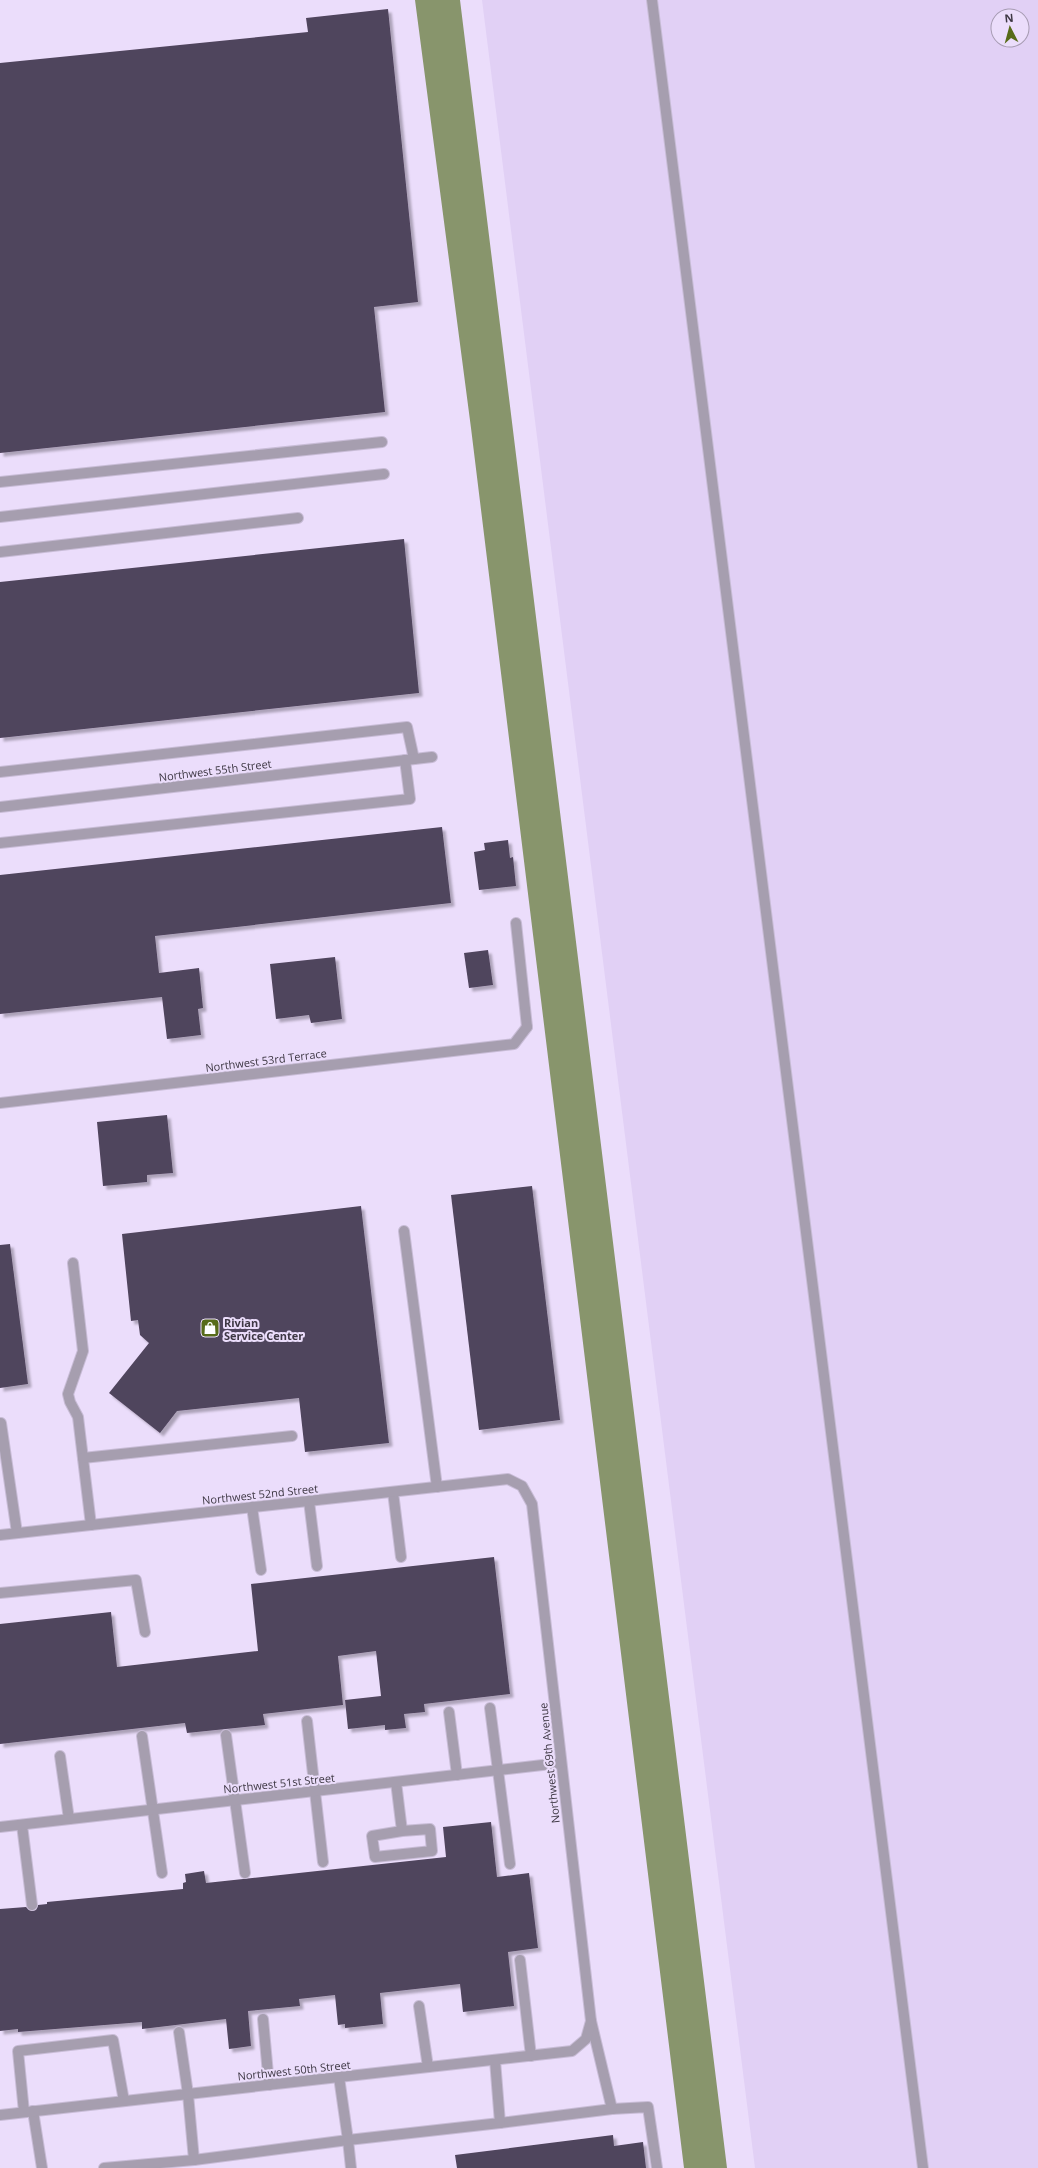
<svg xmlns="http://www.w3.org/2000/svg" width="1038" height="2168" viewBox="0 0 1038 2168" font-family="'Open Sans',sans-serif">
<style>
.built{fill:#e1d0f5;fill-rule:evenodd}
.water{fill:#88956c}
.building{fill:#50445d;filter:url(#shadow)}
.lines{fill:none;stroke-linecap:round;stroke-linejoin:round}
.lane-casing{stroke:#c8bcd6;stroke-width:12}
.street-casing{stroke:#c8bcd6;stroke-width:12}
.lane{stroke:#a69eaf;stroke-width:10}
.street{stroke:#a69eaf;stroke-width:10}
.labels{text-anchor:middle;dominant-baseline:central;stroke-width:4;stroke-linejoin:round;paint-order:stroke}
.street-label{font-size:11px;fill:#3e3844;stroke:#ebddfb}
.poi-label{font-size:11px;font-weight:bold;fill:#3e3844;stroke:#ebddfb;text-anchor:start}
</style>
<defs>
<filter id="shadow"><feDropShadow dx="3.5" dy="3.5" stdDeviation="1" flood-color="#0004"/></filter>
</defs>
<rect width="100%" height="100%" fill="#ebddfb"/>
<!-- built -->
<path class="built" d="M482 0H1038V2168H755ZM998 16H1022V40H998Z"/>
<!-- water -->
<path class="water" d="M415 0H460L727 2168H684L471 428Z"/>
<!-- building -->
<g class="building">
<path d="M388 9 418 302 374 307 385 412 0 453V63L308 32 306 18Z"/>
<path d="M404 539 419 693 0 738V582Z"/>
<path d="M442 827 451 903 155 936 159 973 199 968 203 1008 198 1009 201 1035 167 1039 162 997 0 1014V875Z"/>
<path d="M508 840 510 858 513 857 516 886 479 890 474 852 485 850 484 843Z"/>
<path d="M488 950 493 985 469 988 464 953Z"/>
<path d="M335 957 342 1019 311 1023 309 1015 276 1019 270 964Z"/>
<path d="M167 1115 173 1173 147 1175V1182L103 1186 97 1122Z"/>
<path d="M532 1186 560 1420 479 1430 451 1195Z"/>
<path d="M361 1206 389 1443 305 1452 299 1398 177 1411 160 1433 109 1393 149 1343 140 1335 138 1320 131 1321 122 1234Z"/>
<path d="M10 1244 28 1384 0 1388V1245Z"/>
<path d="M494 1557 510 1694 424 1704 425 1712 404 1714 406 1728 385 1730V1725L348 1729 345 1700 381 1696 376 1651 338 1656 343 1705 263 1714 265 1725 187 1733 185 1723 0 1744V1624L111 1612 117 1667 258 1651 251 1584Z"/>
<path d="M491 1822 497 1877 529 1873 538 1948 508 1952 514 2006 463 2012 460 1984 380 1993 383 2024 345 2028V2024L338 2025 335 1995 299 1999 300 2006 248 2011 251 2046 229 2049 226 2019 142 2029V2022L18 2032V2029L0 2031V1909L26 1907 32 1911 36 1910 38 1905 47 1904V1902L183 1889V1883L186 1882 185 1874 204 1871 206 1883 446 1857 443 1827Z"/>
<path d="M613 2135 614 2146 643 2142 646 2168H457L455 2155Z"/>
</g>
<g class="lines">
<!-- lane casing -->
<g class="lane-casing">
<g id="lane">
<path d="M652 0 923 2168"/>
<path d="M0 482 382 442"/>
<path d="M0 517 384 474"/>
<path d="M0 552 298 518"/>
<path d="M0 772 407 727 414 759"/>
<path d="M0 843 410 799 405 760"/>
<path d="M516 923 527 1027"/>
<path d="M404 1231 437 1487"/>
<path d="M73 1263 83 1351 68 1394 70 1402 78 1417 91 1525"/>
<path d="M1 1423 17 1533"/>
<path d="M83 1458 292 1436"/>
<path d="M393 1492 401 1557"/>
<path d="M309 1501 317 1566"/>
<path d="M252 1507 261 1570"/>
<path d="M0 1593 136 1580 145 1632"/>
<path d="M490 1708 510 1864"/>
<path d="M449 1712 457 1775"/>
<path d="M307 1721 323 1862"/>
<path d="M226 1735 245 1873"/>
<path d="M142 1736 162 1873"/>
<path d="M60 1756 69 1819"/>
<path d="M396 1782 402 1831 372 1836 375 1857 432 1851 430 1829 402 1831"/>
<path d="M22 1825 32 1905"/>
<path d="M520 1960 531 2056"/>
<path d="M419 2006 428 2067"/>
<path d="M263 2019 269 2085"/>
<path d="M612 2109 648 2107 657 2168"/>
<path d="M33 2111 42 2168"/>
<path d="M24 2112 18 2051 113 2040 124 2101"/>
<path d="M500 2123 612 2109 591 2021"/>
<path d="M194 2160 348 2140 339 2077"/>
<path d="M104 2168 194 2160 188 2094 179 2032"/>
<path d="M351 2168 348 2140 500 2123 495 2060"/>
</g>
</g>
<!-- street casing -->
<g class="street-casing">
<g id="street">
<path d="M0 807 432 757"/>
<path d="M0 1103 514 1044 527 1027"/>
<path d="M0 1535 508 1479 522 1486 532 1504 591 2021 586 2039 572 2051 0 2115"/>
<path d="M0 1827 560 1763"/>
</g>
</g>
<!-- lane -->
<use href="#lane" class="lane"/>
<!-- street -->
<use href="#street" class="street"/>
</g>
<!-- icons -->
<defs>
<g id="shop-square" transform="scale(1)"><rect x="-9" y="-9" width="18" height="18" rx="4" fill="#576b19" stroke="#ebddfb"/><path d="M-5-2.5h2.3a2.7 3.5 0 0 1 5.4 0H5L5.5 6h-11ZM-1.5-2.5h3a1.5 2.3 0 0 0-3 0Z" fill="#fff"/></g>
</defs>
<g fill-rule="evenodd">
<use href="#shop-square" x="210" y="1328"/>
</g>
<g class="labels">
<!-- street labels -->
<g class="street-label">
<text transform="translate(215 770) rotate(-7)">Northwest 55th Street</text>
<text transform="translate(266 1060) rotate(-7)">Northwest 53rd Terrace</text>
<text transform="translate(260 1494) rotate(-6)">Northwest 52nd Street</text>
<text transform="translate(549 1763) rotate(-96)">Northwest 69th Avenue</text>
<text transform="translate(279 1783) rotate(-6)">Northwest 51st Street</text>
<text transform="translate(294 2070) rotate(-6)">Northwest 50th Street</text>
</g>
<!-- poi labels -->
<g class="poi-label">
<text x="224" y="1322">Rivian<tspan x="224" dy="13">Service Center</tspan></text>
</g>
</g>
<!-- north arrow -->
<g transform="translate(1010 28) rotate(354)"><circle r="19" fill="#ebddfb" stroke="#a69bb2"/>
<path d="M0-3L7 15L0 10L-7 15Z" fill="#576b19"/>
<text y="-6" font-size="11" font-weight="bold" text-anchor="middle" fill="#3e3844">N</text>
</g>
</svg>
